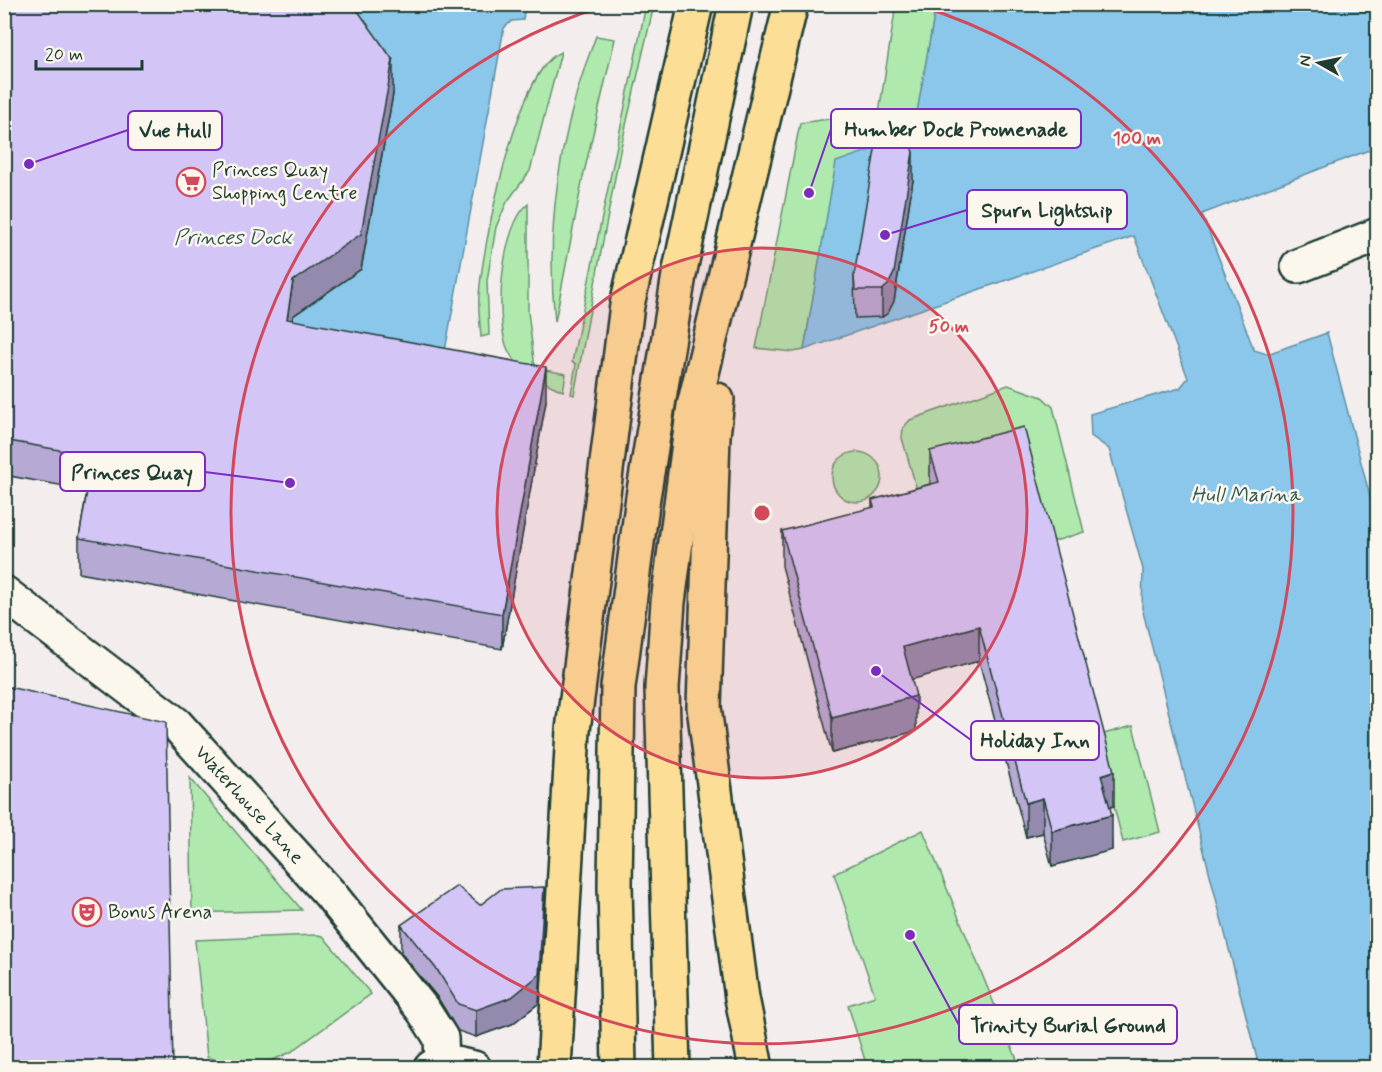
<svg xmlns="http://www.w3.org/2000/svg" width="1382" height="1072" viewBox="0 0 1382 1072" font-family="Mynerve,sans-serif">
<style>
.green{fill:#b0e9ad;stroke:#689370;stroke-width:1.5}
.water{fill:#8ac7ea;stroke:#5f90a1;stroke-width:1.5}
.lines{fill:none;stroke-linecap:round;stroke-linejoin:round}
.minor-casing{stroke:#1f3d34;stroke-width:38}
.highway-casing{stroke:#1f3d34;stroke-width:38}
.minor{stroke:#fbf7ec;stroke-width:33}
.highway{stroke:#fdde96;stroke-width:33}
.wall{fill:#b6a9d4;stroke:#1f3d34;stroke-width:1.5}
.shaded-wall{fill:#948aad;stroke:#1f3d34;stroke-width:1.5}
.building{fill:#d4c5f7;stroke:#1f3d34;stroke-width:1.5}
.ring{fill:none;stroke:#d1495b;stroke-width:3}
.labels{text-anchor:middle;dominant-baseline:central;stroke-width:5;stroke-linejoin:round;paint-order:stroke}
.poi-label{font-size:20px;fill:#1f3d34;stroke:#fbf7ec;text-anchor:start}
.street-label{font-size:20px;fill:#1f3d34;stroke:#fbf7ec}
.water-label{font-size:21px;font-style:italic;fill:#345958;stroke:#fbf7ec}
.centre{fill:#d1495b;stroke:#fbf7ec;stroke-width:3}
.ring-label{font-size:18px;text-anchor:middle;font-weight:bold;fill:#d1495b;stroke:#fbf7ec;stroke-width:5;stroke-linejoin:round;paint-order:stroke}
.leader{fill:none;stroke:#7b2cbf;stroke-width:2}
.callout-dot{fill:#7b2cbf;stroke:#fbf7ec;stroke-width:2}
.callout{fill:#fbf7ec;stroke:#7b2cbf;stroke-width:2}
.callout-label{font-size:21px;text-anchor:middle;font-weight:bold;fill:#1f3d34}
</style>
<rect width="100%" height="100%" fill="#f3edee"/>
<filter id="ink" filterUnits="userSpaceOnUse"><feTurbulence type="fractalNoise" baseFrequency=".0167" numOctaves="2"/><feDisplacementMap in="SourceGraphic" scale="12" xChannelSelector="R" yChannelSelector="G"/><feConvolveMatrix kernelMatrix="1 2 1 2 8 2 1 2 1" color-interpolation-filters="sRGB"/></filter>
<g filter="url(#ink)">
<!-- green -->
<g class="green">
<path d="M646 5H654L620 151 574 395 571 394 576 364 572 362Z"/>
<path d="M896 5H936L913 136 824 235 804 350 793 352 756 348 800 123 879 112Z"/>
<path d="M596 36 615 39 583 177 555 322C545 223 560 129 596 36Z"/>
<path d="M561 52 530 171 507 202 496 227 487 281 489 335 481 337C480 323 478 309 479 296 482 250 517 68 561 52Z"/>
<path d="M528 204V312L535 368 566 374 563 391C542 381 518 372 508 350 494 320 501 226 528 204Z"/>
<path d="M1008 385 1042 397 1053 407 1084 532 1052 542 917 490 902 438 903 428 910 420Z"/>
<circle cx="857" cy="477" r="25"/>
<path d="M1133 726 1160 832 1123 842 1096 736Z"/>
<path d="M190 778 302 910 192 913Z"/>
<path d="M923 830 1020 1067H867L848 1005 875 996 834 874Z"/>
<path d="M317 935 323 936 371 994 291 1052 257 1067H223L222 1062 207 1057 195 940Z"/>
</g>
<!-- water -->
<g class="water">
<path d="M4 5H525L523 20 512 21 504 28 416 510Z"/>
<path d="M936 5H1377V147L1202 214 1254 350 1267 354 1327 333 1377 523V1067H1259L1142 608 1143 569 1109 449 1091 436 1090 414 1180 388 1188 378 1134 236 804 350 836 162 913 135Z"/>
</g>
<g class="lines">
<!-- minor casing -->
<g class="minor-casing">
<g id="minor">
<path d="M1298 266 1378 235"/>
<path d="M4 593 176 724 330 894 423 1010 441 1038 442 1061"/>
<path d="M431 1068 442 1061 474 1068"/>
</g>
</g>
<!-- highway casing -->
<g class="highway-casing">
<g id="highway">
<path d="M717 400 713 436 704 707 742 998 756 1068"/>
<path d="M554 1068 573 730 627 305 696 4"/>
<path d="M619 1068 615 885 618 687 643 497 679 275 736 4"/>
<path d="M673 1068 662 688 668 602 694 406 791 4"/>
</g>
</g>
<!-- minor -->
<use href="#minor" class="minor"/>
<!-- highway -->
<use href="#highway" class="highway"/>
</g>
<!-- wall -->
<g class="wall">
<path d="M4 4 393 94 361 269 293 316 292 320 546 401 502 649 79 573V538L87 490 4 475Z"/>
<path d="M913 180 894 301 888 313 882 317 855 318 854 276Z"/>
<path d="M930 451 1114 806 1110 807 1112 850 1052 866 1043 833 1026 837 979 661 911 679 916 731 832 753 782 566V531L872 508V500L930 484Z"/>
<path d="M480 905 544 915 539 1003 512 1024 476 1037 458 1031 438 998 401 953V925Z"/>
</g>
<!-- shaded-wall -->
<g class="shaded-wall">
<path d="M393 60V94L361 269 293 316 287 354V319L293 281Z"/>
<path d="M913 152V180L894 301 888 313 882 317V290Z"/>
<path d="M546 367V401L502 649V614Z"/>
<path d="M979 626V661L903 682V647Z"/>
<path d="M916 696V731L832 753V718Z"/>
<path d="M1114 771V806L1101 809V775Z"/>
<path d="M1043 798V833L1026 837V803Z"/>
<path d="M1112 815V850L1052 866V831Z"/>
<path d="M544 887V915L539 1003 512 1024 476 1037V1010Z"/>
</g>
<!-- building -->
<g class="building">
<path d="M4 4H353L393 60 361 234 293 281 287 319 546 367 502 614 79 538 93 456 4 440Z"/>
<path d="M901 119 913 152 894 273 888 285 882 290H855L854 276 875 150 879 142Z"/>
<path d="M1024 427 1114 771 1101 775 1112 815 1052 831 1043 798 1026 803 979 626 903 647 916 696 832 718 782 531 874 507 872 500 939 482 930 451Z"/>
<path d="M4 686 166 722 173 1068H4Z"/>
<path d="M457 886 480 905 501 889 544 887 539 975 512 997 476 1010 458 1004 438 971 401 925Z"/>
</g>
</g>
<!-- distance rings -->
<circle cx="762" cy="513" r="265" fill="#d1495b" fill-opacity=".12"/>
<g class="ring">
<circle cx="762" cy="513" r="265"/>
<path d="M917 5A531 531 0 1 1 607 5"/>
</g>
<!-- icons -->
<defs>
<g id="supermarket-ring" transform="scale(1.5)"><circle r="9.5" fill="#fbf7ec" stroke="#d1495b" stroke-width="1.5"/><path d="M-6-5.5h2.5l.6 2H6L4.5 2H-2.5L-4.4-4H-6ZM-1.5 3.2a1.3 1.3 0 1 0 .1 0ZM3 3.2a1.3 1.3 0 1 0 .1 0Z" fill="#d1495b"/></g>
<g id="theatre-ring" transform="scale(1.5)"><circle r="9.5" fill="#fbf7ec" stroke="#d1495b" stroke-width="1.5"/><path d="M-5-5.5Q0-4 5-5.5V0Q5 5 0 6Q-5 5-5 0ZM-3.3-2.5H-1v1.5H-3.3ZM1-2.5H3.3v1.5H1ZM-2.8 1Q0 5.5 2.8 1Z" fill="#d1495b"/></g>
</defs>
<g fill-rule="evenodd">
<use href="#supermarket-ring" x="191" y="182"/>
<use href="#theatre-ring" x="87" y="912"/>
</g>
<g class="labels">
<!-- poi labels -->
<g class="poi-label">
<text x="212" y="170">Princes Quay<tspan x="212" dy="23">Shopping Centre</tspan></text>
<text x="108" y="912">Bonus Arena</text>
</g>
<!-- street labels -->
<g class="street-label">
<text transform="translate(249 805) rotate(48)">Waterhouse Lane</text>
</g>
<!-- water labels -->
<g class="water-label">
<text x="233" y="238">Princes Dock</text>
<text x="1246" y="495">Hull Marina</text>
</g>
</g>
<circle cx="762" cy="513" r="9" class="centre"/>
<g class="ring-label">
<text x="1137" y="144">100 m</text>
<text x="949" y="332">50 m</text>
</g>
<!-- callouts -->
<path class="leader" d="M809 193L831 129M29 164L128 130M885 235L967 210M290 483L205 472M876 671L971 740M910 935L959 1025"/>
<g class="callout-dot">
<circle cx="809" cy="193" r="6"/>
<circle cx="29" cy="164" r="6"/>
<circle cx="885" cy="235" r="6"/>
<circle cx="290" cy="483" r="6"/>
<circle cx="876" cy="671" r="6"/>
<circle cx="910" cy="935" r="6"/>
</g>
<g class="callout">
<rect x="831" y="109" width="250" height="39" rx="6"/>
<rect x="128" y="111" width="94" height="39" rx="6"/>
<rect x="967" y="190" width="160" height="39" rx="6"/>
<rect x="60" y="452" width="145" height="39" rx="6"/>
<rect x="971" y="721" width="128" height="39" rx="6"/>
<rect x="959" y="1005" width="218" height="39" rx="6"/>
</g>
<g class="callout-label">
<text x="956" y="136">Humber Dock Promenade</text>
<text x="175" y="137">Vue Hull</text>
<text x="1047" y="217">Spurn Lightship</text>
<text x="132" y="479">Princes Quay</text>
<text x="1035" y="747">Holiday Inn</text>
<text x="1068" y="1032">Trinity Burial Ground</text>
</g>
<!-- margin -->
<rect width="1382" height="1072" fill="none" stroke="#fbf7ec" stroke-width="24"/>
<rect x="12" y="12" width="1358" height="1048" fill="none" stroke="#1f3d34" stroke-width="2" filter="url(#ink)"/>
<!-- north arrow -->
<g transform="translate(1319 63) rotate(279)" stroke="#fbf7ec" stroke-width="4.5" paint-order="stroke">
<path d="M0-4.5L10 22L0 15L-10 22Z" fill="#1f3d34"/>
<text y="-9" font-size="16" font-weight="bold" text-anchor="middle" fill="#1f3d34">N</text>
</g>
<!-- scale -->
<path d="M36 60v9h106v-9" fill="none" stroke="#1f3d34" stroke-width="3"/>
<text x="45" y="60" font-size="18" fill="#1f3d34" stroke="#fbf7ec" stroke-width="4.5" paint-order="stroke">20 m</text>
</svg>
